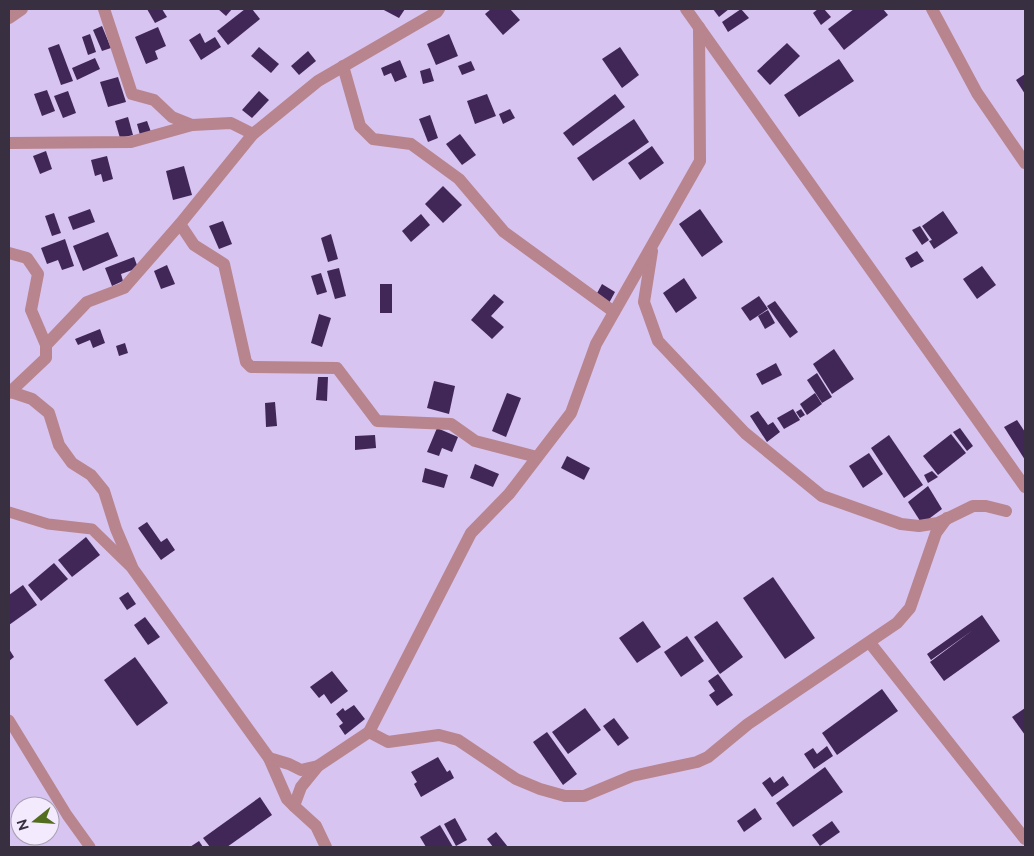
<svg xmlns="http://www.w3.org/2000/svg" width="1034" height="856" viewBox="0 0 1034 856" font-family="Raleway,sans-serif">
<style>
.building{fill:#402757}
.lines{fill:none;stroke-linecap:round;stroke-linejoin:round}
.service{stroke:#b8848e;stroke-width:11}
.minor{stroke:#b8848e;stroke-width:12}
</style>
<rect width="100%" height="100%" fill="#d8c4f0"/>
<!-- building -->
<g class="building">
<path d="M147 9H162L167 17 155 23Z"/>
<path d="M218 9H232L226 16Z"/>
<path d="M245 9H252L260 19 228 45 217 31Z"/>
<path d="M382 9H405L399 18Z"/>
<path d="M491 9H510L520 20 503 35 485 14Z"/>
<path d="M713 9H729L719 17Z"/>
<path d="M741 9 749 18 728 32 722 22Z"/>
<path d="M818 9H824L831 17 821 25 813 13Z"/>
<path d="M854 9H883L888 15 844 50 828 29Z"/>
<path d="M102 26 111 48 102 51 93 30Z"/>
<path d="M158 27 166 46 155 51 158 59 146 64 135 37Z"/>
<path d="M200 33 205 43 215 37 221 47 201 60 189 40Z"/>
<path d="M90 34 96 52 88 55 82 37Z"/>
<path d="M449 34 458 56 436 65 427 44Z"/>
<path d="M787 43 800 56 770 85 757 71Z"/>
<path d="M59 44 73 81 61 85 48 48Z"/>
<path d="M259 47 279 64 271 73 251 56Z"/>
<path d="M620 47 639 75 622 88 602 59Z"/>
<path d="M308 51 316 61 299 75 291 66Z"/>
<path d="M95 58 100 69 77 80 72 68Z"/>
<path d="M839 59 854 81 799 117 784 95Z"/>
<path d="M400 60 407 77 395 82 391 73 384 76 381 68Z"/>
<path d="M471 61 475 70 462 75 458 66Z"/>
<path d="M430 68 434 81 423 84 420 71Z"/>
<path d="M1025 74V94L1016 80Z"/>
<path d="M118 77 126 102 108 107 100 82Z"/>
<path d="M47 90 55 111 42 116 34 94Z"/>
<path d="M68 91 76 113 63 118 54 96Z"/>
<path d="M259 91 269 100 252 118 242 110Z"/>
<path d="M487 94 496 116 475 124 467 101Z"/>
<path d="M615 94 625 107 573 146 563 133Z"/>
<path d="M510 109 515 118 503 124 499 114Z"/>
<path d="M430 115 438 138 428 142 419 119Z"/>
<path d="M128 117 133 135 120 138 115 121Z"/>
<path d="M634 119 649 142 593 181 577 158Z"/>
<path d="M147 121 151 132 140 135 137 124Z"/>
<path d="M460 134 476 155 462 165 446 144Z"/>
<path d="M652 146 664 163 640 180 628 163Z"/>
<path d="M46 151 52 169 40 174 33 156Z"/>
<path d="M107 156 113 179 103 182 101 174 95 176 91 160Z"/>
<path d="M184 166 192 195 173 200 166 171Z"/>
<path d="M443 186 462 205 443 223 425 204Z"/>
<path d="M90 209 95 222 73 230 68 217Z"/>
<path d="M700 209 723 242 702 257 679 224Z"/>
<path d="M943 211 958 233 934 249 929 241 932 240 922 226Z"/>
<path d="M54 213 61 233 52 236 45 216Z"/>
<path d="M421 214 430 225 411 242 402 231Z"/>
<path d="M223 221 232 244 219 249 209 226Z"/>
<path d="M920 226 929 240 922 245 912 230Z"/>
<path d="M108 232 118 256 83 271 73 246Z"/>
<path d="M331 234 338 259 328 262 321 238Z"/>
<path d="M65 239 74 266 62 270 58 260 47 264 41 248Z"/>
<path d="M917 251 924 261 911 268 905 258Z"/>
<path d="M134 257 138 268 121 274 123 281 112 286 105 268Z"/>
<path d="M167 265 175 284 161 289 154 271Z"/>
<path d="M982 266 996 285 977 299 963 279Z"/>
<path d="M339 268 346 296 335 299 327 271Z"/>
<path d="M321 273 327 292 317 295 311 276Z"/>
<path d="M684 278 697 298 676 313 663 293Z"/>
<rect x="380" y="284" width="12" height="29"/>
<path d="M602 284 615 292 609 303 596 295Z"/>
<path d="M494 294 504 302 491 316 504 327 492 339 471 320Z"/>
<path d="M759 296 768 309 750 321 741 308Z"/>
<path d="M775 301 798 332 790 338 767 306Z"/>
<path d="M768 310 775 323 765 329 758 316Z"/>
<path d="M319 314 331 318 322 347 311 343Z"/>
<path d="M100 329 105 343 93 348 90 340 78 345 75 339Z"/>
<path d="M125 343 128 353 119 356 116 346Z"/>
<path d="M834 349 854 379 832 394 813 364Z"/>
<path d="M776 363 782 375 762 385 756 374Z"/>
<path d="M817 373 832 397 822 403 807 380Z"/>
<path d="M318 377H328L327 401 316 400Z"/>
<path d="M434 381 455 386 449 414 427 408Z"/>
<path d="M507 393 521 398 506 437 492 431Z"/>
<path d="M815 393 822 404 807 415 800 404Z"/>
<path d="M275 402 277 426 266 427 265 403Z"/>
<path d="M793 409 800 420 784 429 777 418Z"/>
<path d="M801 409 805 415 800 418 796 412Z"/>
<path d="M758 411 768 425 773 422 780 432 767 442 750 416Z"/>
<path d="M1017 420 1025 432V460L1004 427Z"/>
<path d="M437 428 458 437 452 452 442 448 439 456 427 452Z"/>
<path d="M960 428 973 446 967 451 953 432Z"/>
<path d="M951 434 966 453 938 475 923 456Z"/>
<path d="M375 435 376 448 355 450V436Z"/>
<path d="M889 435 923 485 904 498 871 448Z"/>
<path d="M869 453 883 474 863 488 849 466Z"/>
<path d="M567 456 590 468 584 480 561 468Z"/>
<path d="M475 464 499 474 493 487 470 478Z"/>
<path d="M425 468 448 475 444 488 422 482Z"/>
<path d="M932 471 938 477 928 483 924 475Z"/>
<path d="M928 486 942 509 922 524 908 502Z"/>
<path d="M147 522 161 542 167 538 175 550 161 560 138 528Z"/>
<path d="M86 537 100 555 72 577 58 560Z"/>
<path d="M54 563 68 579 41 601 28 585Z"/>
<path d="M773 577 815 638 785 659 743 598Z"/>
<path d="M23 585 37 605 9 625V595Z"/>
<path d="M128 592 136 604 127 610 119 598Z"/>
<path d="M982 615 1000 641 944 681 930 662 973 630 931 660 927 654Z"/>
<path d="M145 617 160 637 148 645 134 625Z"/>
<path d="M643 621 661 647 637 663 619 638Z"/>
<path d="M717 621 743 657 720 674 694 637Z"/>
<path d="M687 636 704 661 681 677 664 652Z"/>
<path d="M9 649 14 657 9 661Z"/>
<path d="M135 657 168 703 137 726 104 680Z"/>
<path d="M332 671 348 691 331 704 324 694 319 698 310 687Z"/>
<path d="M718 674 733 695 717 706 709 695 715 691 708 681Z"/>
<path d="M882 689 898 711 837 755 822 733Z"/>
<path d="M354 705 365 719 345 735 339 726 343 723 336 714 343 708 345 711Z"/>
<path d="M585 708 601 730 568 754 552 732Z"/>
<path d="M1025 708V735L1012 717Z"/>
<path d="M614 718 629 738 618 746 603 726Z"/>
<path d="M547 732 577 774 563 785 533 742Z"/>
<path d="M827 746 833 756 814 769 804 754 813 748 817 754Z"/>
<path d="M438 757 447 772 450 770 454 778 421 797 414 784 417 782 411 772Z"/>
<path d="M825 767 843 792 793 827 776 803Z"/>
<path d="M783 776 789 785 772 797 762 783 770 777 774 783Z"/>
<path d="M260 797 272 815 227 847H210L203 838Z"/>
<path d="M755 808 762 819 744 832 737 821Z"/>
<path d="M455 818 467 840 456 846 444 824Z"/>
<path d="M832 821 840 832 820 846 812 835Z"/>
<path d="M440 825 453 847H426L420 837Z"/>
<path d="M496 832 508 847H493L487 839Z"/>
<path d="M199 841 203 847H190Z"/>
</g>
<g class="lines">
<!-- service -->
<g class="service">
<path d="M9 512 48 524 92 529 132 568"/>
<path d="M9 720 67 815 90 847"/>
</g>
<!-- minor -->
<g class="minor">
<path d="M104 9 132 94 154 100 172 117 192 125"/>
<path d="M686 9 1025 487"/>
<path d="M932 9 977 93 1025 163"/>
<path d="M9 18 22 9"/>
<path d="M343 66 360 126 373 139 411 144 459 179 504 232 614 312"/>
<path d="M9 143 131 142 192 125 231 123 253 134"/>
<path d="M180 224 194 245 224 264 246 362 251 367 337 368 377 421 451 424 475 441 537 457"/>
<path d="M652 251 644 302 658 341 745 433 822 496 901 524 919 526 938 523 973 506H986L1006 511"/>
<path d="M9 253 27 258 38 274 31 310 46 345V358L9 393"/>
<path d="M46 345 87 302 124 288 180 224 253 134 318 81 437 12 439 9"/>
<path d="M11 392 32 399 49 413 59 445 72 463 91 475 104 491 116 529 133 569 269 758 287 799 294 806"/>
<path d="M870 643 1025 839"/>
<path d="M369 732 388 742 439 735 458 740 516 779 540 789 565 796H584L632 776 697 762 708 757 748 724 897 623 910 608 936 533 947 518"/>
<path d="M269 758 289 764 301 770 318 766 369 732 471 533 509 494 571 413 596 344 700 161 699 27"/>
<path d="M318 766 301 787 294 806 316 826 326 847"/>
</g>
</g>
<!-- border -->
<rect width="1034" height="856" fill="none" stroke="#383041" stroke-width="20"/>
<!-- north arrow -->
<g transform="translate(35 821) rotate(253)"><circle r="24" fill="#f3ebfd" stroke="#a8a0b2"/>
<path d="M0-4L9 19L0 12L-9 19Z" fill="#536d1f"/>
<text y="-8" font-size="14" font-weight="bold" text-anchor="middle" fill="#383041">N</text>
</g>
</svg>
